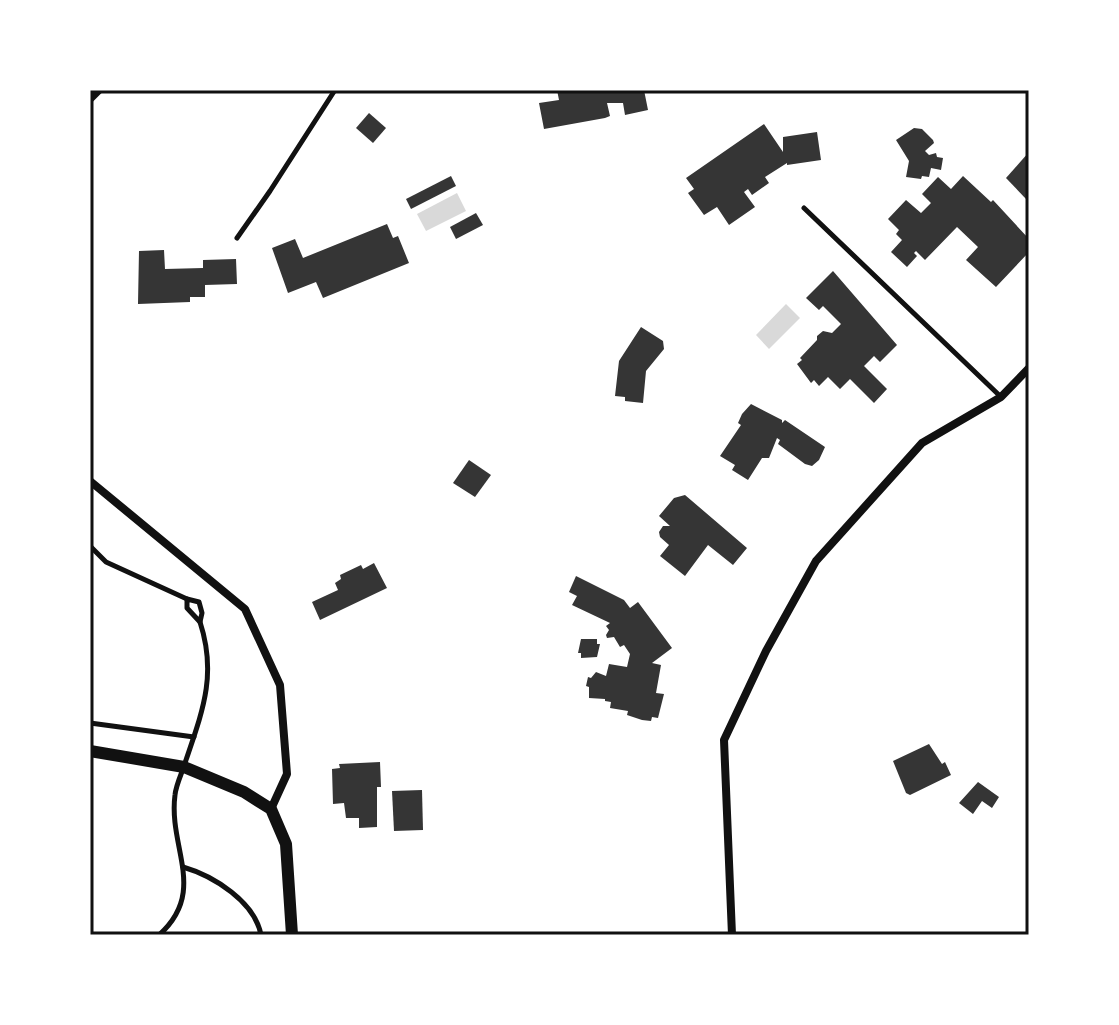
<svg xmlns="http://www.w3.org/2000/svg" width="1119" height="1025" viewBox="0 0 1119 1025" font-family="'PT Sans Narrow',sans-serif">
<style>
.water{fill:#d9d9d9}
.building{fill:#353535}
.lines{fill:none;stroke-linecap:round;stroke-linejoin:round}
.service{stroke:#111;stroke-width:5}
.minor{stroke:#111;stroke-width:8}
.tertiary{stroke:#111;stroke-width:12}
.neatline{fill:none;stroke:#111;stroke-width:3}
</style>
<rect width="100%" height="100%" fill="#fff"/>
<!-- water -->
<g class="water">
<path d="M457 193 466 211 426 231 417 214Z"/>
<path d="M786 304 800 318 769 349 756 335Z"/>
</g>
<!-- building -->
<g class="building">
<path d="M557 90H644L648 110 625 115 623 103H607L610 116 605 118 544 129 539 103 559 100Z"/>
<path d="M369 113 386 128 373 143 356 128Z"/>
<path d="M764 124 783 152V137L817 132 821 160 787 165V163L765 177 769 183 752 195 748 189 744 192 755 207 729 225 717 207 704 215 688 193 694 189 686 178Z"/>
<path d="M914 128 922 129 933 140 934 143 925 151 929 155 936 153 937 157 943 158 941 170 931 168 929 177 922 176 921 179 906 177 909 161 896 140Z"/>
<path d="M1029 152V196L1026 199 1006 178Z"/>
<path d="M451 176 456 186 411 209 406 199Z"/>
<path d="M963 176 991 202 993 200 1029 239V252L996 287 966 260 978 247 957 227 925 260 916 251 914 253 917 256 907 267 891 252 902 240 896 234 899 230 888 219 906 200 921 213 931 203 922 194 938 177 951 189Z"/>
<path d="M476 213 483 225 456 239 450 227Z"/>
<path d="M387 224 393 238 398 236 409 263 323 298 316 282 288 293 272 248 295 239 303 258Z"/>
<path d="M164 250 165 269 203 268V260L236 259 237 284 205 285V297H190V302L138 304 139 251Z"/>
<path d="M833 271 897 345 880 362 874 356 864 366 887 389 874 403 850 379 840 389 828 377 819 386 814 380 811 383 797 364 802 360 800 358 817 340V336L823 331 832 333 841 324 823 306 819 310 806 298Z"/>
<path d="M641 327 663 341 664 349 646 371 643 403 625 401V397L615 396 619 361Z"/>
<path d="M751 404 782 420V423L785 420 825 447 819 460 812 466 805 464 778 444 780 440 777 438 769 458H762L748 480 732 470 735 465 720 456 741 425 738 423 742 414Z"/>
<path d="M469 460 491 475 475 497 453 483Z"/>
<path d="M685 495 747 548 733 565 708 545 685 576 660 556 669 545 660 537 659 532 663 526H670L659 516 674 498Z"/>
<path d="M374 563 387 588 320 620 312 602 338 590 335 583 341 579 340 575 361 565 363 569Z"/>
<path d="M576 576 624 600 630 608 638 602 672 648 652 663 661 665 656 693 664 694 658 718 652 717 651 721 642 720 627 715 628 711 610 708 611 702 605 701V699L589 698V687L586 686 588 677 591 678 596 672 606 676 609 664 627 667 630 654 624 645 620 647 614 637 607 638 606 635 609 630 606 626 610 623 572 605 577 596 569 592Z"/>
<path d="M581 639H597V644H600L597 657 581 658V653H578Z"/>
<path d="M929 744 942 764 945 762 951 775 910 795 906 793 893 761Z"/>
<path d="M380 762 381 787H377V827L359 828V818H346L344 803 333 804 332 769 340 768 339 764Z"/>
<path d="M978 782 999 797 992 808 982 801 973 814 959 803Z"/>
<path d="M422 790 423 830 394 831 392 791Z"/>
</g>
<g class="lines">
<!-- service -->
<g class="service">
<path d="M804 208 1000 396"/>
<path d="M237 238 270 191 335 90"/>
<path d="M90 546 106 562 187 599"/>
<path d="M187 599 199 602 202 613 200 622 187 608Z"/>
<path d="M90 723 194 737"/>
<path d="M183 867C214 876 255 902 261 935"/>
<path d="M159 935C208 891 168 848 175 795 176 784 183 771 186 760 203 710 217 674 200 622"/>
</g>
<!-- minor -->
<g class="minor">
<path d="M90 99 99 90"/>
<path d="M90 481 245 609 280 685 287 774 271 809"/>
<path d="M732 935 724 740 766 651 816 561 922 443 1001 397 1029 368"/>
</g>
<!-- tertiary -->
<path class="tertiary" d="M90 751 184 767 244 792 271 809 286 844 292 935"/>
</g>
<!-- border -->
<rect width="1119" height="1025" fill="none" stroke="#ffffff" stroke-width="184"/>
<rect x="92" y="92" width="935" height="841" class="neatline"/>
</svg>
